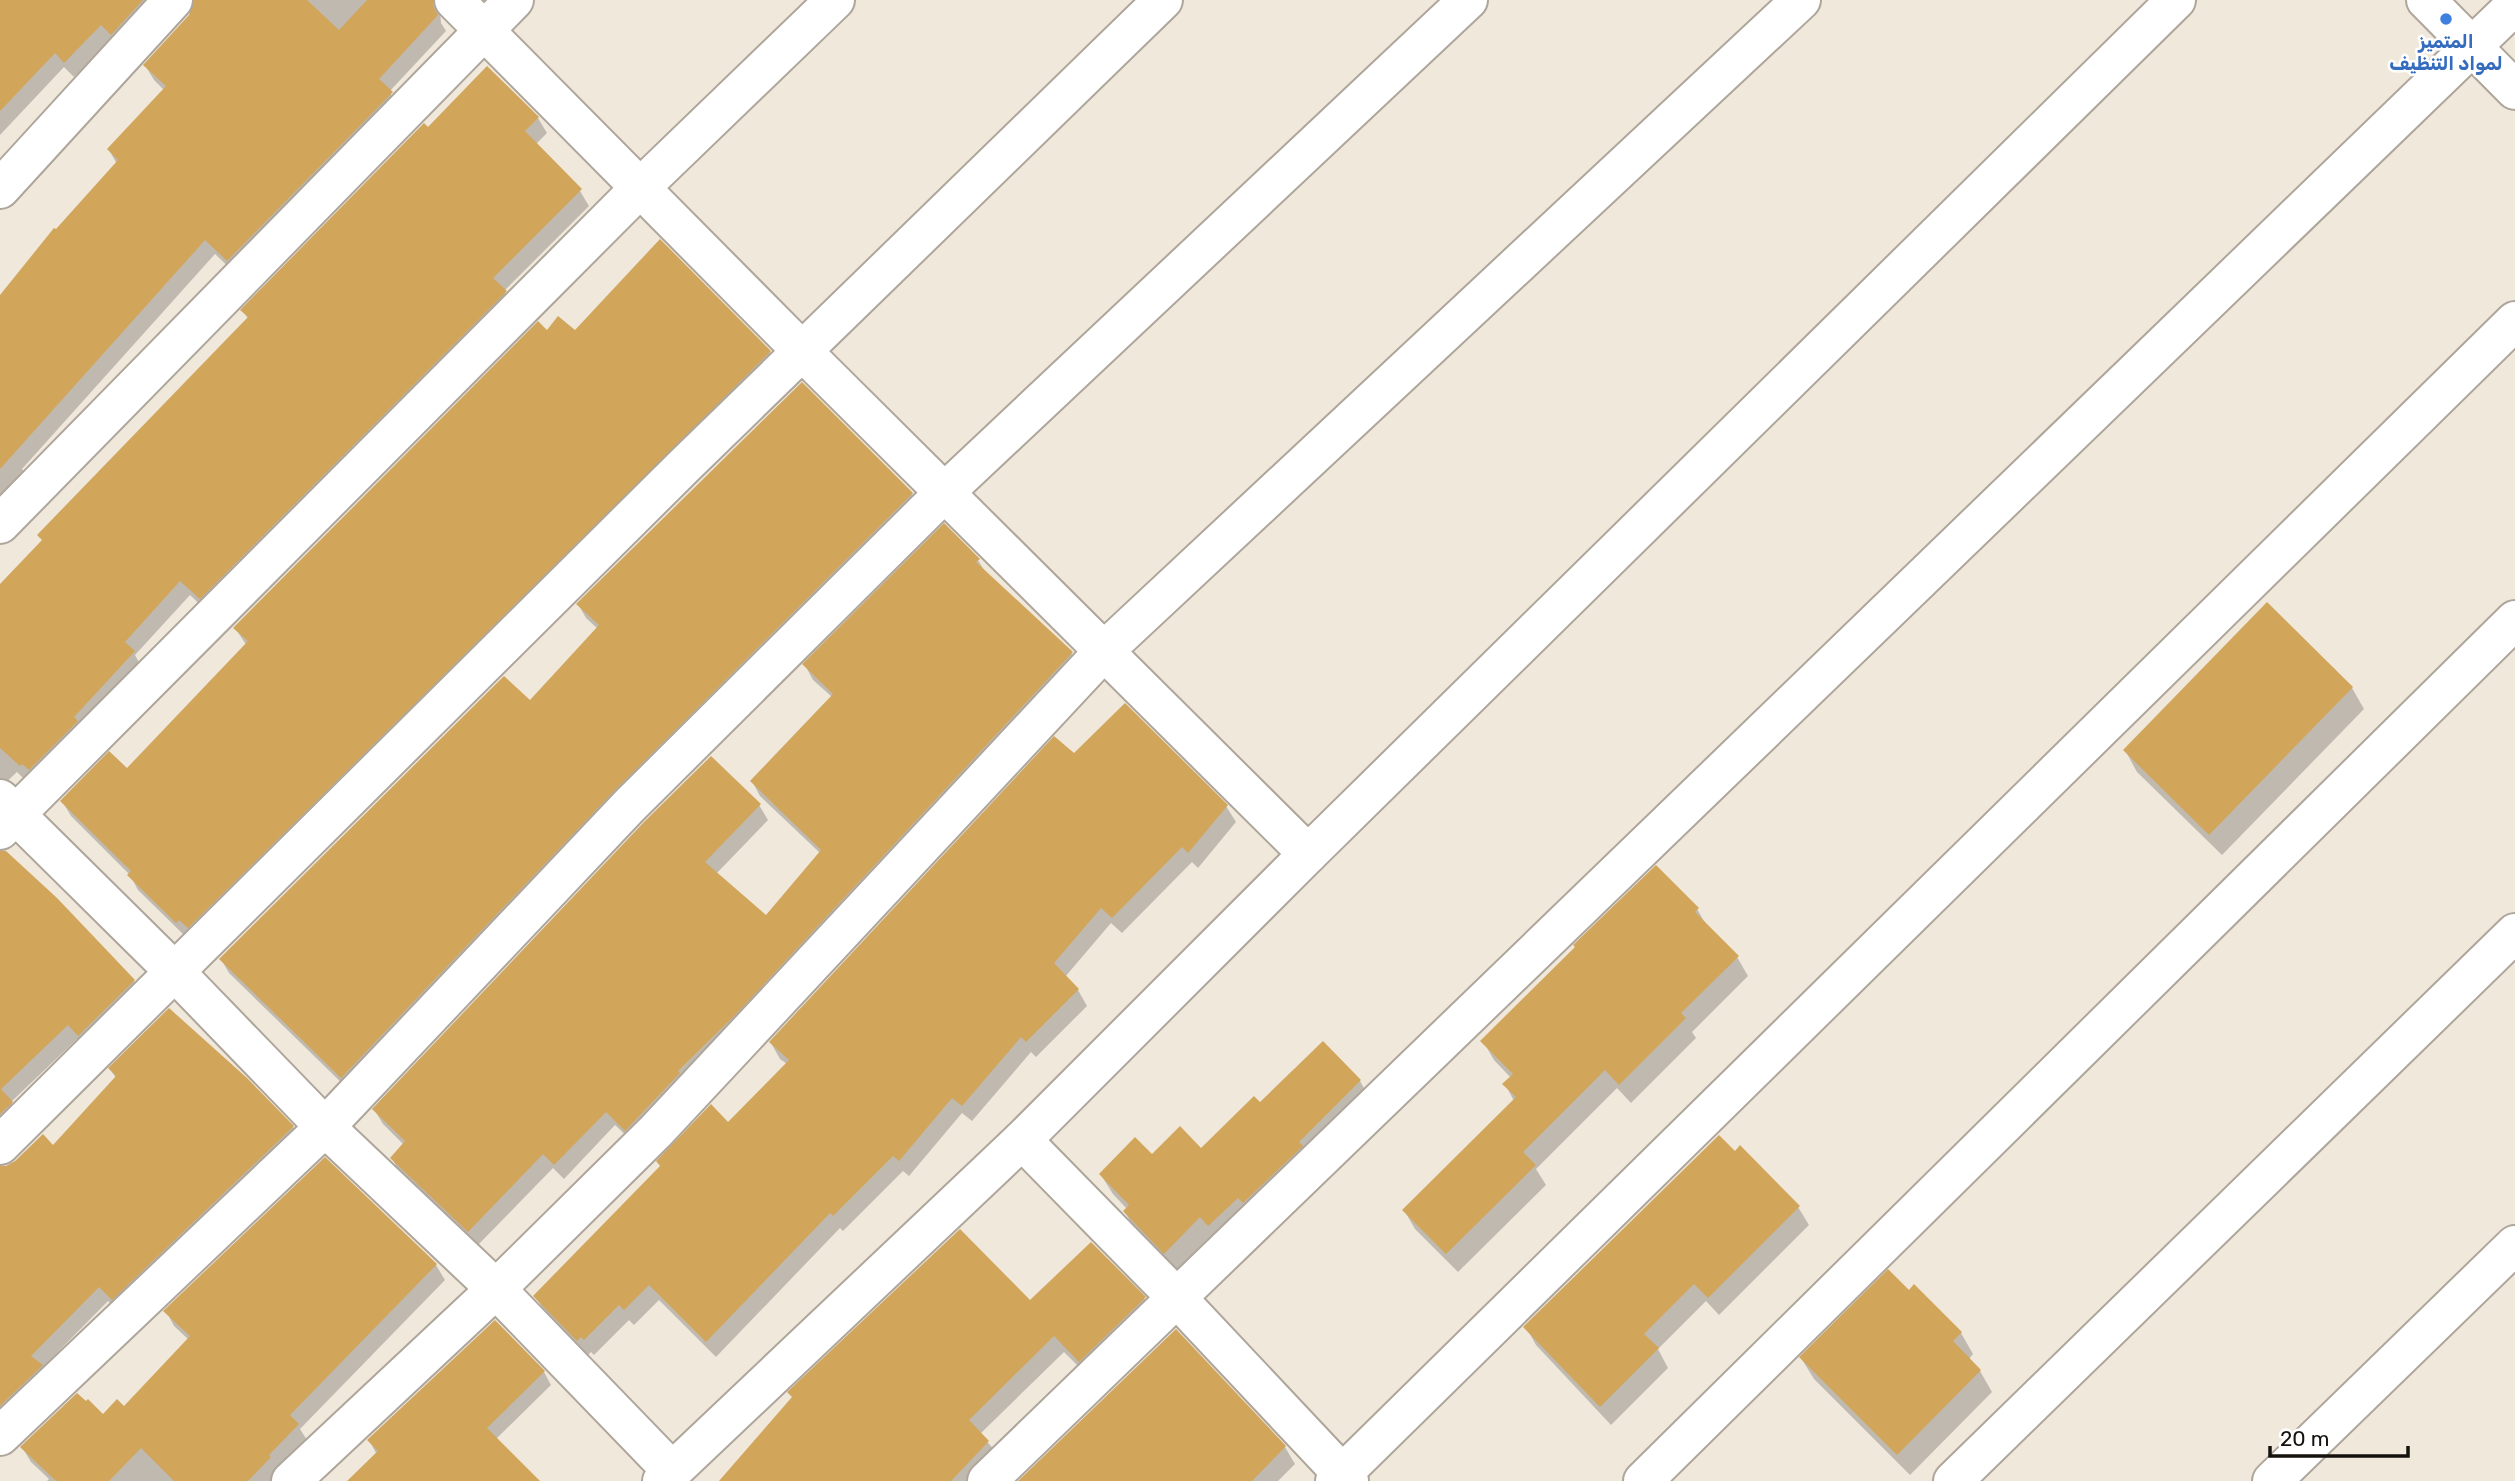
<svg xmlns="http://www.w3.org/2000/svg" width="2515" height="1481" viewBox="0 0 2515 1481" font-family="Rubik,'Noto Naskh Arabic',sans-serif">
<style>
.shadow{fill:#0003}
.building{fill:#d1a55a}
.lines{fill:none;stroke-linecap:round;stroke-linejoin:round}
.minor-casing{stroke:#aea69b;stroke-width:42}
.minor{stroke:#fff;stroke-width:38}
.shop-dot{fill:#3f7fe0;stroke:#fff;stroke-width:2.5}
.labels{text-anchor:middle;dominant-baseline:central;stroke-width:5;stroke-linejoin:round;paint-order:stroke}
.shop-label{font-size:19px;font-weight:bold;fill:#366cbe;stroke:#fff}
</style>
<rect width="100%" height="100%" fill="#f0e8db"/>
<!-- shadow -->
<g class="shadow">
<path d="M0 0H166L121 49 111 40 74 77 64 67 0 135Z"/>
<path d="M196 0H434L440 11 441 23 446 31 389 92 400 109 237 275 215 254 22 469 31 485 0 506V298L117 164 109 150 164 90 154 80 145 65 191 15Z"/>
<path d="M538 118 547 133 535 145 580 191 589 206 504 291 514 307 209 613 190 595 135 655 142 668 34 789 17 772 0 788V586L248 319 243 310 428 129Z"/>
<path d="M547 332H575L770 352 778 367 186 937 138 890 130 875 71 816 62 801 127 771 247 646 235 628Z"/>
<path d="M912 494 920 507 350 1091 229 973 221 959 530 703 598 629 586 618 578 604Z"/>
<path d="M978 560 987 575 1071 653 1080 668 635 1144 615 1125 564 1179 553 1168 477 1246 400 1173 392 1158 404 1145 383 1124 374 1109 759 805 768 820 716 874 766 918 820 853 760 796 752 781 832 697 813 680 805 665Z"/>
<path d="M2267 605 2352 688 2364 709 2222 855 2137 772 2125 750Z"/>
<path d="M1075 756 1226 806 1236 822 1198 868 1192 862 1122 933 1111 923 1065 977 1078 990 1087 1006 1036 1057 1031 1052 972 1121 962 1113 909 1176 903 1171 843 1231 840 1228 716 1357 659 1300 634 1325 629 1320 594 1355 591 1352 587 1356 545 1312 535 1296 728 1125 787 1064 780 1059 771 1043Z"/>
<path d="M0 853 134 981 142 996 88 1051 77 1039 11 1102 20 1118 0 1138Z"/>
<path d="M1697 909 1708 928 1737 957 1748 976 1692 1032 1696 1038 1631 1103 1617 1088 1536 1169 1546 1185 1458 1272 1415 1229 1404 1210 1514 1101 1505 1084 1511 1078 1494 1060 1483 1041Z"/>
<path d="M110 1069 246 1079 293 1127 301 1143 121 1314 108 1301 42 1368 50 1381 0 1429V1168H7L53 1147 116 1078Z"/>
<path d="M1360 1081 1371 1101 1220 1245 1212 1236 1176 1272 1136 1231 1125 1212 1127 1209 1113 1194 1101 1175 1152 1156 1201 1150 1260 1105Z"/>
<path d="M1798 1207 1809 1225 1719 1315 1706 1301 1658 1349 1668 1368 1611 1425 1536 1345 1526 1327Z"/>
<path d="M436 1265 445 1280 300 1429 307 1440 271 1481H47L49 1479 31 1462 22 1447 124 1409 189 1340 174 1326 166 1311Z"/>
<path d="M1909 1292 1961 1333 1973 1354 1969 1359 1980 1371 1992 1392 1910 1475 1814 1379 1801 1358Z"/>
<path d="M1144 1298 1154 1315 1089 1377 1064 1352 980 1434 991 1446 1001 1463 982 1481H722L1030 1302Z"/>
<path d="M495 1322 544 1372 551 1385 496 1439 537 1481H348L376 1453 369 1440Z"/>
<path d="M1176 1331 1285 1447 1295 1464 1278 1481H1021Z"/>
</g>
<!-- building -->
<g class="building">
<path d="M0 0H143L111 35 101 25 64 63 55 53 0 111Z"/>
<path d="M194 0H307L339 30 367 0H433V6L438 15 379 79 393 92 227 261 205 240 0 469V295L54 228 56 229 118 160 107 149 166 86 143 65 189 15Z"/>
<path d="M487 66 539 117 525 131 582 189 493 278 507 291 200 599 180 581 125 642 135 651 74 717 78 721 29 770 22 764 20 766 0 748V584L42 540 37 535 248 317 240 310 424 123 428 127Z"/>
<path d="M660 239 771 351 188 928 179 920 176 923 127 875 131 871 60 801 109 751 127 768 248 641 233 628 538 321 547 330 558 316 575 330Z"/>
<path d="M802 382 913 493 614 791 341 1078 219 959 504 676 530 700 599 625 576 604Z"/>
<path d="M944 523 980 559 976 562 1073 652 736 1014 678 1071 680 1073 625 1131 606 1112 554 1165 543 1154 468 1232 390 1158 405 1141 372 1109 645 821 711 756 761 804 705 862 766 915 821 850 750 781 833 694 802 664Z"/>
<path d="M2267 602 2353 687 2209 835 2123 750Z"/>
<path d="M1125 703 1228 805 1188 853 1182 847 1112 918 1101 908 1054 963 1079 989 1026 1042 1021 1037 962 1106 952 1098 899 1161 893 1156 833 1216 830 1213 706 1342 649 1285 624 1310 619 1305 584 1340 581 1337 577 1341 533 1296 660 1166 656 1161 711 1104 728 1122 789 1060 769 1042 1054 736 1074 753Z"/>
<path d="M0 851H6L57 898 135 980 78 1036 68 1025 1 1089 13 1102 0 1114Z"/>
<path d="M1656 865 1699 908 1695 912 1739 956 1681 1013 1686 1018 1619 1085 1605 1070 1523 1152 1536 1165 1446 1254 1402 1210 1516 1097 1502 1084 1513 1074 1480 1041 1575 947 1573 945Z"/>
<path d="M169 1008 247 1078 294 1126 112 1300 99 1287 31 1356 43 1365 0 1406V1166H6L15 1161 43 1134 53 1145 116 1076 108 1068Z"/>
<path d="M1323 1041 1361 1080 1299 1142 1303 1146 1243 1203 1238 1198 1208 1226 1200 1217 1164 1254 1123 1211 1129 1205 1099 1174 1135 1137 1152 1154 1180 1126 1201 1148 1254 1096 1260 1102Z"/>
<path d="M1719 1135 1735 1151 1740 1145 1800 1206 1708 1298 1694 1284 1644 1334 1659 1348 1600 1407 1523 1327Z"/>
<path d="M325 1157 437 1264 290 1415 299 1424 269 1455 271 1457 248 1481H174L141 1448 109 1481H56L20 1447 77 1393 86 1401 88 1399 103 1414 117 1399 124 1406 190 1336 163 1311Z"/>
<path d="M960 1229 1030 1300 1091 1242 1146 1297 1079 1362 1054 1336 969 1420 989 1441 951 1481H719L792 1397 787 1392Z"/>
<path d="M1888 1269 1909 1290 1914 1284 1962 1332 1953 1341 1981 1370 1897 1455 1799 1357Z"/>
<path d="M495 1320 545 1371 487 1428 540 1481H347L378 1451 367 1440Z"/>
<path d="M1176 1329 1286 1446 1252 1481H1018Z"/>
</g>
<g class="lines">
<!-- minor casing -->
<g class="minor-casing">
<g id="minor">
<path d="M454 0 801 350 1308 854"/>
<path d="M2426 0 2515 90"/>
<path d="M0 189 173 0"/>
<path d="M0 524 514 0"/>
<path d="M0 799 175 972 325 1127 496 1289 672 1471"/>
<path d="M0 830 641 187 835 0"/>
<path d="M1022 1140 1176 1297 1349 1481"/>
<path d="M0 1145 685 465 1163 0"/>
<path d="M0 1436 325 1127 629 806 946 491 1468 0"/>
<path d="M291 1481 496 1289 656 1131 1105 650 1801 0"/>
<path d="M662 1481 1022 1140 1308 854 2176 0"/>
<path d="M987 1481 2515 5"/>
<path d="M1335 1481 2515 321"/>
<path d="M1643 1481 2515 620"/>
<path d="M1953 1481 2515 933"/>
<path d="M2272 1481 2515 1245"/>
</g>
</g>
<!-- minor -->
<use href="#minor" class="minor"/>
</g>
<!-- markers -->
<circle class="shop-dot" cx="2446" cy="19" r="7"/>
<g class="labels">
<!-- shop labels -->
<g class="shop-label">
<text x="2446" y="41">المتميز<tspan x="2446" dy="22">لمواد التنظيف</tspan></text>
</g>
</g>
<!-- scale -->
<path d="M2270 1446v10h138v-10" fill="none" stroke="#15120e" stroke-width="3.5"/>
<text x="2280" y="1446" font-size="21" fill="#15120e" stroke="#ffffff" stroke-width="5" paint-order="stroke">20 m</text>
</svg>
